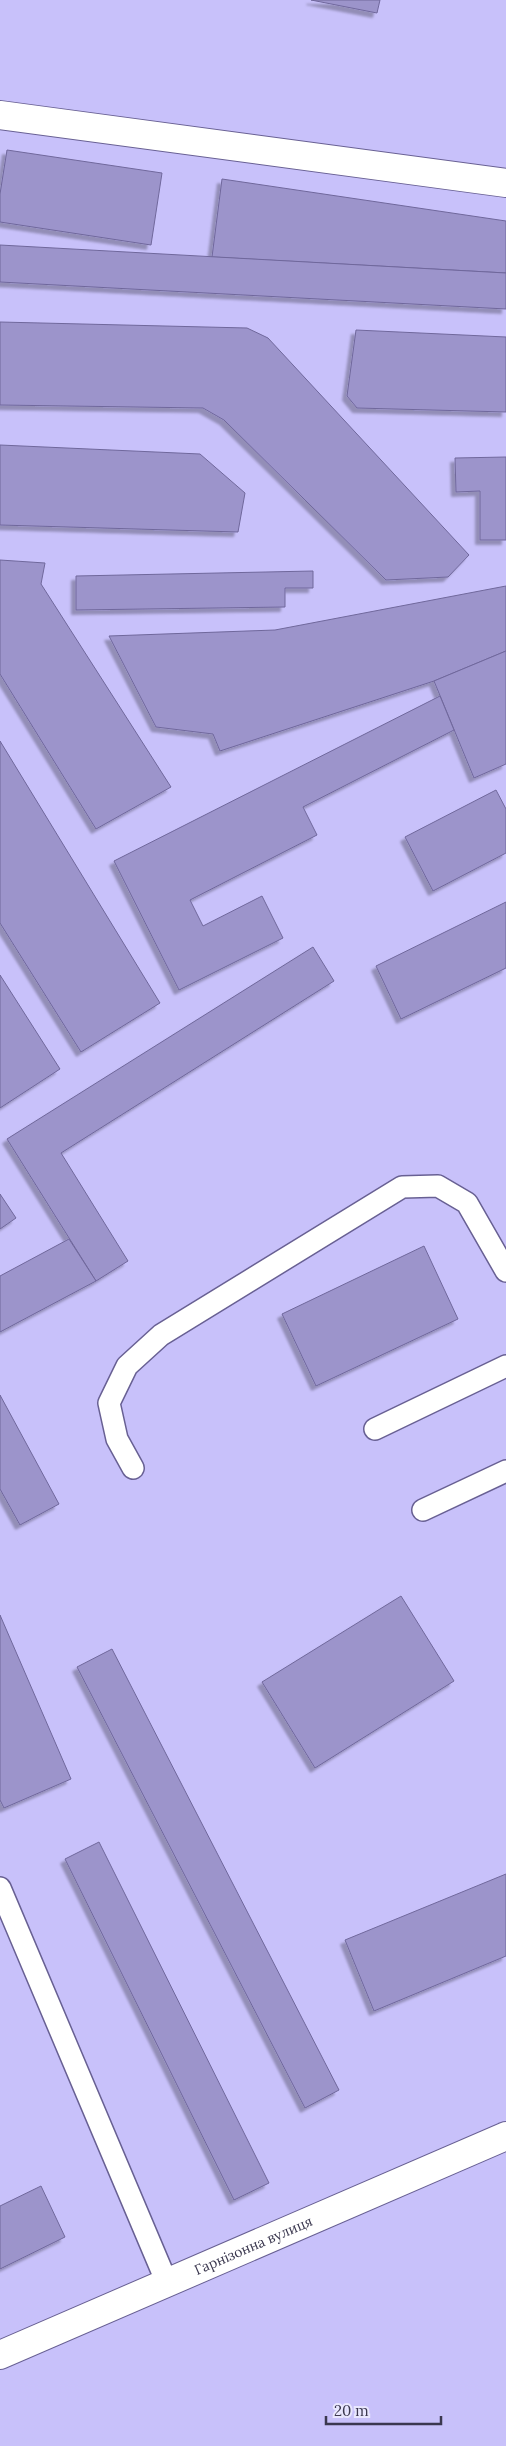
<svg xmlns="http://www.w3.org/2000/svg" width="506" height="2446" viewBox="0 0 506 2446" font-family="Lora,serif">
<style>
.building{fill:#9c94cb;stroke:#70689c;filter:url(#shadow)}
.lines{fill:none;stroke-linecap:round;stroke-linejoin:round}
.lane-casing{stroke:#686093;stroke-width:24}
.street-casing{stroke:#686093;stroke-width:30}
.lane{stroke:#fff;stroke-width:21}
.street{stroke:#fff;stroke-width:28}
.labels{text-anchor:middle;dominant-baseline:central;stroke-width:4;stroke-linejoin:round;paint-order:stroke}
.street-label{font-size:14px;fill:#3b384f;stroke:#e9e7fe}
</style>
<defs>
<filter id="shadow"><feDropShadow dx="-4.5" dy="4.5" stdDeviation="1" flood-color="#0004"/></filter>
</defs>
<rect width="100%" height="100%" fill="#c8c1fa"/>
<!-- building -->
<g class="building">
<path d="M311 0H380L377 13Z"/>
<path d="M7 150 162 173 151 245 0 222V194Z"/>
<path d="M222 179 506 221V273L212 257Z"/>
<path d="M0 245 506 273V309L0 282Z"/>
<path d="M0 322 247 328 268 338 469 555 448 577 386 580 224 420 203 408 0 405Z"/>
<path d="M356 330 506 337V412L357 408 347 396Z"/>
<path d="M0 445 200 454 245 493 238 532 0 525Z"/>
<path d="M506 457V540H480V491L456 492 455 458Z"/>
<path d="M0 560 45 563 41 584 171 787 96 829 0 674Z"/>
<path d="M313 571V588H285V607L76 610V576Z"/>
<path d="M506 586V651L434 681 220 751 213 734 156 727 109 636 275 630Z"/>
<path d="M506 651V764L474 778 434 681Z"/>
<path d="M440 696 454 730 303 807 317 835 190 900 203 926 262 896 283 938 179 990 114 861Z"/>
<path d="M0 741 160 1003 81 1052 0 923Z"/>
<path d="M496 790 506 809V853L433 891 405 837Z"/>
<path d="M506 902V968L401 1019 376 966Z"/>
<path d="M313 947 334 981 61 1153 128 1261 96 1281 7 1139Z"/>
<path d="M0 975 60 1069 0 1108Z"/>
<path d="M0 1194 16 1218 0 1229Z"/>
<path d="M69 1239 96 1281 0 1332V1276Z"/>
<path d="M424 1246 458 1319 316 1386 282 1314Z"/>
<path d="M0 1395 59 1504 20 1525 0 1489Z"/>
<path d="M401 1596 454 1681 315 1768 262 1682Z"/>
<path d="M0 1615 71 1779 4 1808 0 1800Z"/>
<path d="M112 1649 339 2090 305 2108 77 1667Z"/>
<path d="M99 1842 269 2183 234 2200 65 1859Z"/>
<path d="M506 1874V1956L374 2011 345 1940Z"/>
<path d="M41 2186 65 2237 0 2269V2206Z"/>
</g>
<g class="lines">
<!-- lane casing -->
<g class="lane-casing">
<g id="lane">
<path d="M375 1429 506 1366"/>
<path d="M133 1468 117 1439 109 1403 127 1366 161 1335 402 1187 438 1186 467 1203 506 1271"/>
<path d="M423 1510 506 1471"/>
<path d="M0 1888 167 2283"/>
</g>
</g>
<!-- street casing -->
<g class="street-casing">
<g id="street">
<path d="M0 115 506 183"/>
<path id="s1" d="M0 2355 506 2136"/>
</g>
</g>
<!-- lane -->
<use href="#lane" class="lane"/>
<!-- street -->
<use href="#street" class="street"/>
</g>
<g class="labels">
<!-- street labels -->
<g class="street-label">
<text stroke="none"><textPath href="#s1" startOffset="276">Гарнізонна вулиця</textPath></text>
</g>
</g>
<!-- scale -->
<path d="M326 2416v8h115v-8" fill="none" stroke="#3b384f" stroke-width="2.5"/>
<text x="334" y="2416" font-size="15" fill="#3b384f" stroke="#e9e7fe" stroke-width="4" paint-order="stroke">20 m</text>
</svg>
